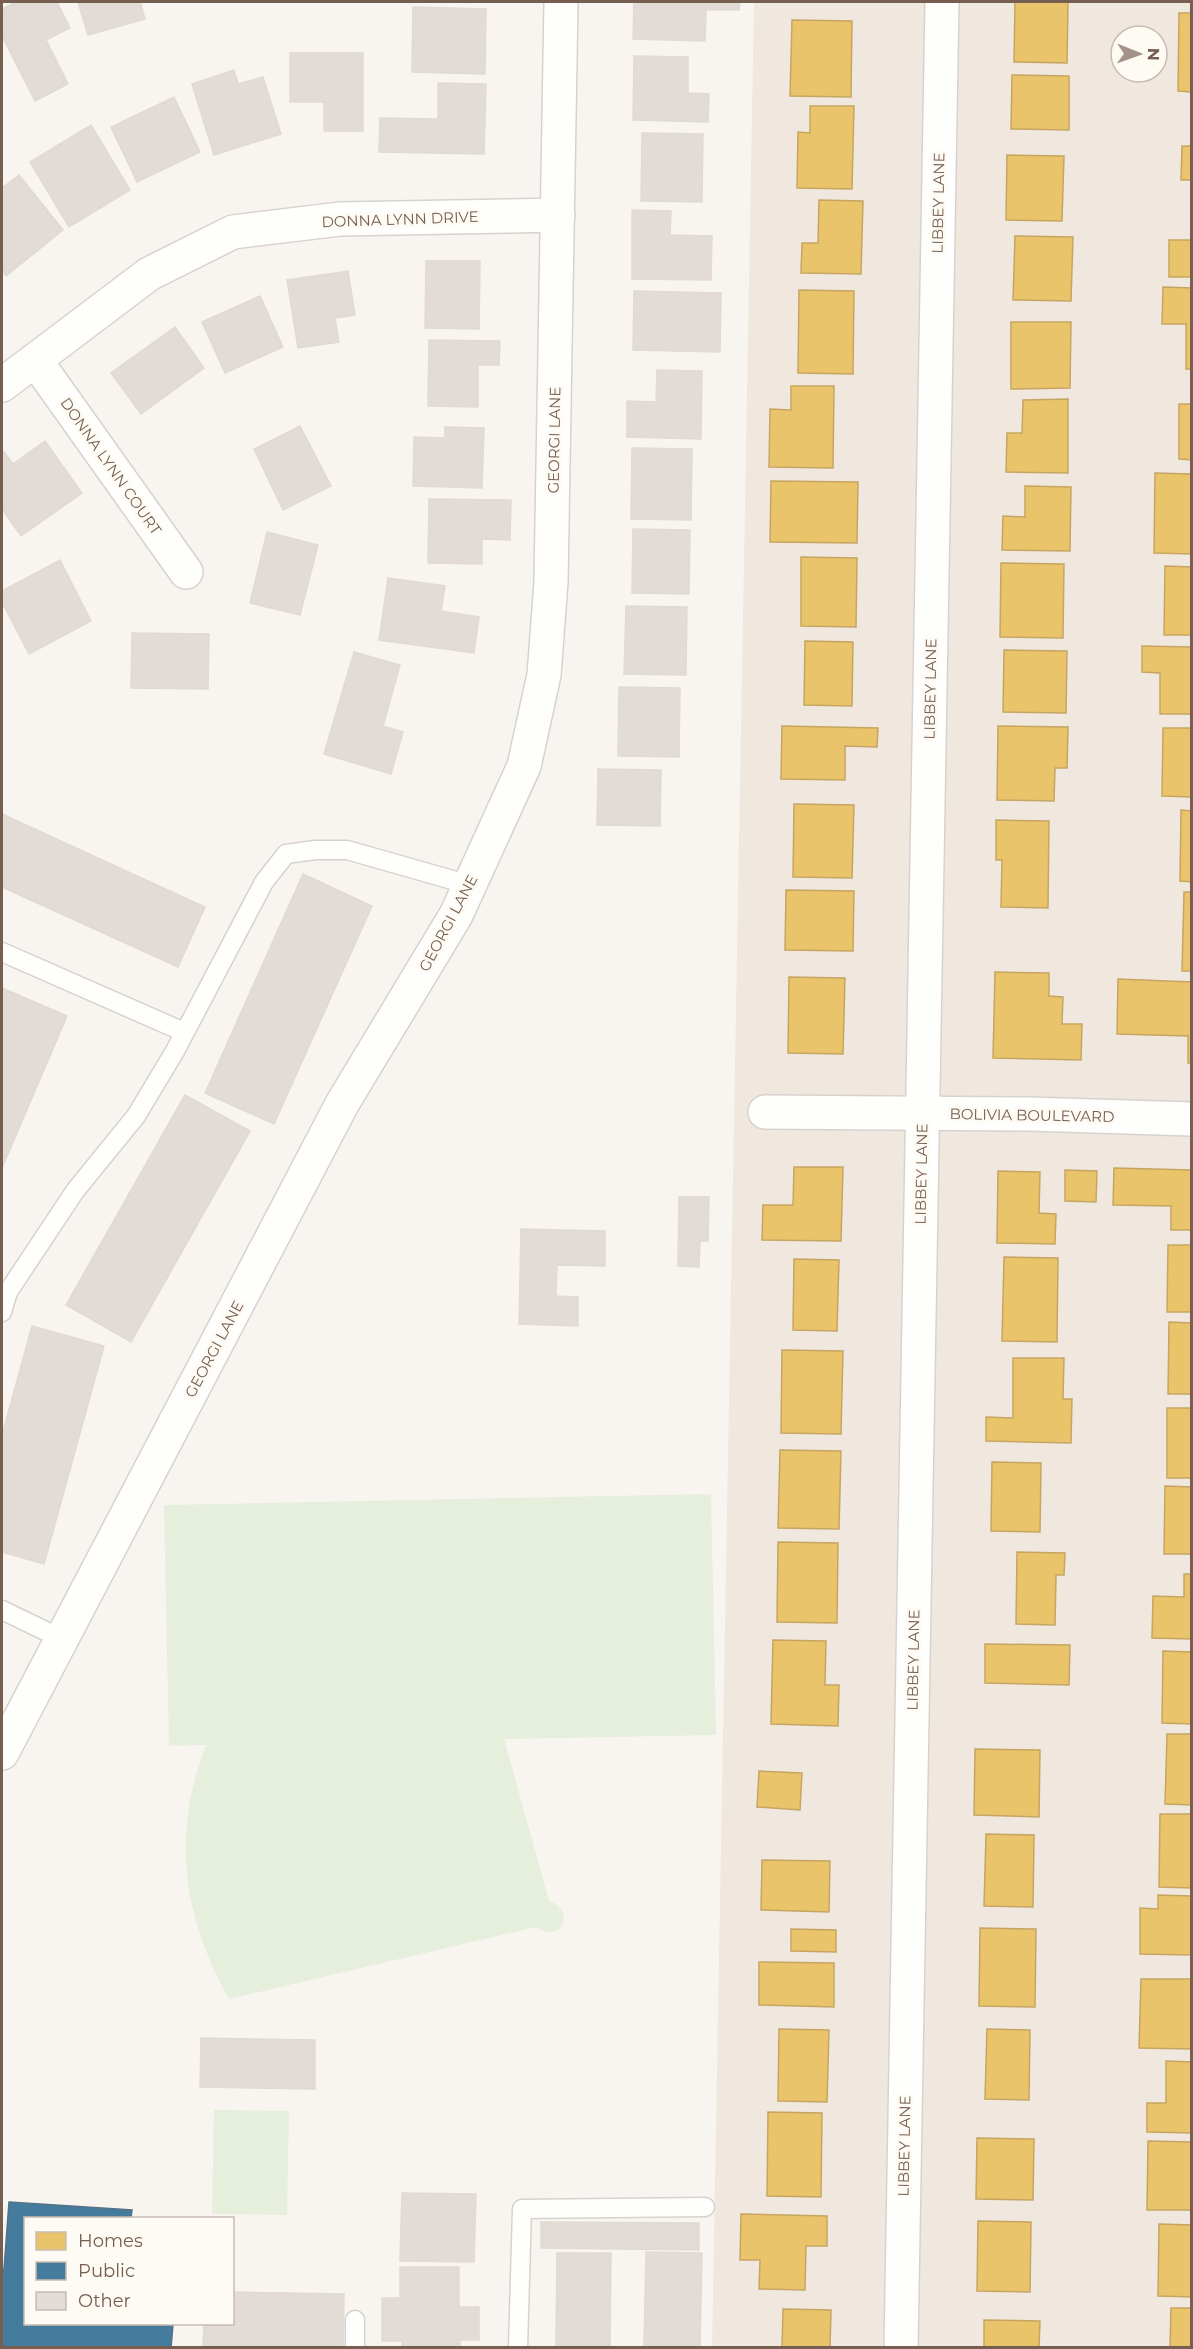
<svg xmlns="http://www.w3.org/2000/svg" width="1193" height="2349" viewBox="0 0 1193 2349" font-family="Montserrat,sans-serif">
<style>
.residential{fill:#f0e8df;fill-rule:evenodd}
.green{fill:#e6eedc}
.homes{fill:#e9c46a;stroke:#c6a562;stroke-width:1.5}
.public{fill:#457b9d;stroke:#547286;stroke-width:1.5}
.building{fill:#e3dbd5;stroke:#e1d9d3;stroke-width:1.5}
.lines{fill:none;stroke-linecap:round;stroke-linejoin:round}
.lane-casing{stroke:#d8d2ce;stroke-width:21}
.street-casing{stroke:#d8d2ce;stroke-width:36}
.lane{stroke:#fefefd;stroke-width:18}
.street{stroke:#fefefd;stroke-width:33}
.labels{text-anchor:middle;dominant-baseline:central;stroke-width:6;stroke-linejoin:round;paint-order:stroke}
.street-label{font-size:15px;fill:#765e51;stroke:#fefaf4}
</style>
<rect width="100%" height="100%" fill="#f8f5f0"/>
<!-- residential -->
<path class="residential" d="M754 2H1191V2347H712ZM1121 36H1157V72H1121Z"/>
<!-- green -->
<g class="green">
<path d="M711 1494 716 1735 504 1739 549 1901C577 1911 561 1945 536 1927L229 1999C183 1915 171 1837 206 1745L169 1746 164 1505Z"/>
<path d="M214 2110 289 2111 287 2215 212 2214Z"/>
</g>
<!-- homes -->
<g class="homes">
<path d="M1015 2H1068L1067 63 1014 62Z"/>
<path d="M1179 13H1192V92L1178 91Z"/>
<path d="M792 20 852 21 851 97 790 96Z"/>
<path d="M1012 75 1069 76V130L1011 129Z"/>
<path d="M810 106H854L852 189 797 188 798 132 810 133Z"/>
<path d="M1182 146H1192V180H1181Z"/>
<path d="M1007 155 1064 156 1062 221 1006 220Z"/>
<path d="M819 200 863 201 861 274 801 273 802 243H818Z"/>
<path d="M1015 236 1073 237 1071 301 1013 300Z"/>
<rect x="1169" y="240" width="23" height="37"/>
<path d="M1163 287 1192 288V369H1186V324H1162Z"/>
<path d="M799 290 854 291 853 374 798 373Z"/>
<path d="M1011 322H1071L1070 388 1011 389Z"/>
<path d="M791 386H834L833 468 769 467 770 409 791 410Z"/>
<path d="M1068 399V473L1006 472 1007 433H1022L1023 400Z"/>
<path d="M1179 404H1192V460L1179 459Z"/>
<path d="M1155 473 1192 474V554L1154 553Z"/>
<path d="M771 481 858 482 857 543 770 542Z"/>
<path d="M1025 486 1071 487 1070 551 1002 550 1003 516 1025 517Z"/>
<path d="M801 557 857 558 856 627 801 626Z"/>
<path d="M1001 563 1064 564 1063 638 1000 637Z"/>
<path d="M1165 566 1192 567V635H1164Z"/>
<path d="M805 641 853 642 852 706 804 705Z"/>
<path d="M1142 646 1192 647V714H1160V673L1142 672Z"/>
<path d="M1004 650 1067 651 1066 713 1003 712Z"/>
<path d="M782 726 878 728 877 747 845 746V780L781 779Z"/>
<path d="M998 726 1068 727 1067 768H1055L1054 801 997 800Z"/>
<path d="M1163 728H1192V797L1162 796Z"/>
<path d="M794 804 854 805 852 878 793 877Z"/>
<path d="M1181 810 1192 811V882L1180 881Z"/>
<path d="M996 820 1049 821 1048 908 1001 907 1002 860H996Z"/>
<path d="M786 890 854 891 853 951 785 950Z"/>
<path d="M1184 892H1192V971H1182Z"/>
<path d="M995 972 1049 973V996L1063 997 1062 1024H1082L1081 1060 993 1058Z"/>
<path d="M789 977 845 978 843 1054 788 1053Z"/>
<path d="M1118 979 1192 982V1063H1188V1036L1117 1034Z"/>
<path d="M794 1167H843L841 1241 762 1240 763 1205H793Z"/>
<path d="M1114 1168 1192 1170V1230H1171V1206L1113 1205Z"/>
<path d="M1065 1170 1097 1171 1096 1202 1065 1201Z"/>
<path d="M998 1171 1040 1172 1039 1213 1056 1214 1055 1244 997 1243Z"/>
<path d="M1168 1245H1192V1312H1167Z"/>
<path d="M1004 1257 1058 1258 1057 1342 1002 1341Z"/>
<path d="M794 1259 839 1260 837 1331 793 1330Z"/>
<path d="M1169 1322 1192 1323V1394H1168Z"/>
<path d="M782 1350 843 1351 841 1434 781 1433Z"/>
<path d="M1013 1358H1064L1063 1399H1072L1071 1443 986 1441V1417L1013 1418Z"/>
<rect x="1167" y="1408" width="25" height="70"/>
<path d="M780 1450 841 1451 839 1529 778 1528Z"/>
<path d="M992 1462 1041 1463 1040 1532 991 1531Z"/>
<path d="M1165 1486 1192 1487V1554H1164Z"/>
<path d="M778 1542 838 1543 837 1623 777 1622Z"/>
<path d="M1017 1552 1065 1553 1064 1575H1056L1055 1625 1016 1624Z"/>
<path d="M1184 1574H1192V1639L1152 1638 1153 1596 1184 1597Z"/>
<path d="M773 1640 826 1641 825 1685H839L838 1726 771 1724Z"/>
<path d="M985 1644 1070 1645 1069 1685 985 1683Z"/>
<path d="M1163 1651 1192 1652V1724L1162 1723Z"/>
<path d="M1167 1734H1192V1805L1165 1804Z"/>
<path d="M975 1749 1040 1750 1039 1817 974 1815Z"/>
<path d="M759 1771 802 1773 800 1810 757 1807Z"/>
<path d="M1160 1814H1192V1888L1159 1887Z"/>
<path d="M986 1834 1034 1835 1033 1907 984 1906Z"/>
<path d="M762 1860 830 1861 829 1912 761 1910Z"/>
<path d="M1158 1895 1192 1896V1955L1140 1954V1908L1158 1909Z"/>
<path d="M980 1928 1036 1929 1035 2007 979 2006Z"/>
<path d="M791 1929 836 1930V1952L791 1951Z"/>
<path d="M759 1962 834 1963V2007L759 2005Z"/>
<path d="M1141 1979H1192V2049L1139 2048Z"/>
<path d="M779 2029 829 2030 827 2102 778 2101Z"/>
<path d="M987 2029 1030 2030 1029 2100 985 2099Z"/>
<path d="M1166 2061 1192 2062V2133L1147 2132V2103H1166Z"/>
<path d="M768 2112 822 2113 821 2197 767 2196Z"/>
<path d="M977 2138 1034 2139 1033 2200 976 2199Z"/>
<path d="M1148 2141 1192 2142V2210H1147Z"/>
<path d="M741 2214 827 2216V2246H806L805 2290 759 2289 760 2260H740Z"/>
<path d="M978 2221 1031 2222 1030 2292 977 2291Z"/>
<path d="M1159 2224 1192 2225V2297L1158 2296Z"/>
<path d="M1171 2308H1192V2348H1170Z"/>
<path d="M783 2309 831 2310 830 2348H782Z"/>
<path d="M984 2320 1040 2321 1039 2348H984Z"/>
</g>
<!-- public -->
<path class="public" d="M9 2202 132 2210 131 2218H26V2324H173L171 2348H2V2269H4Z"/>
<!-- building -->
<g class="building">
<path d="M16 2H57L70 28 46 40 68 84 35 101 2 36V9Z"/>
<path d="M78 2H140L145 19 88 35Z"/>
<path d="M634 2H740L739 10H706L705 41 633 39Z"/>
<path d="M413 7 486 9 485 74 412 72Z"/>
<path d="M290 53H363V131H324V102H290Z"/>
<path d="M634 56 688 57V93L709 94 708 122 633 120Z"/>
<path d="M234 70 238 84 263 77 281 134 214 155 192 84Z"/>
<path d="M438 83 486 84 484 154 379 152 380 118 438 119Z"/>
<path d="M174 97 200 152 137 182 111 127Z"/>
<path d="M91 125 130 190 69 227 30 162Z"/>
<path d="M642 133 703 134 702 202 641 201Z"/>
<path d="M19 175 63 230 6 276 2 270V188Z"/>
<path d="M632 210 671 211 670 235 712 236 711 280 632 279Z"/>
<path d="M426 261H480L479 329 425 328Z"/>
<path d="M348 271 355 315 335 318 339 342 298 348 287 280Z"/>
<path d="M634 291 721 293 720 352 633 350Z"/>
<path d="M260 296 283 347 225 373 202 322Z"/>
<path d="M175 327 204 368 141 414 111 373Z"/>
<path d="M429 340 500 341 499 365H478V407L428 406Z"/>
<path d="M657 370 702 371 701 439 627 437V401L656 402Z"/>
<path d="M300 426 331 486 283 510 254 449Z"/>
<path d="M445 427 484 428 482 488 413 486 414 437 445 438Z"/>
<path d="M45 441 82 493 21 536 2 509V454L4 452 13 464Z"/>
<path d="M632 448 692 449 691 520 631 519Z"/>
<path d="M429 499 511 500 510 540 482 539V564L428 563Z"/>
<path d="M633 529 690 530 689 594 632 593Z"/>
<path d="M267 532 318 545 300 615 250 603Z"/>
<path d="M60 560 91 621 29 654 2 602V591Z"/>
<path d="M388 578 445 586 441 611 479 617 474 653 379 640Z"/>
<path d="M626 606 687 607 686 675 624 674Z"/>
<path d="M132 633 209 634 208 689 131 688Z"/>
<path d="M354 652 400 665 383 726 403 732 391 774 324 754Z"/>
<path d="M619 687 680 688 679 757 618 756Z"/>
<path d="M598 769 661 770 660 826 597 825Z"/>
<path d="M2 814 205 907 178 967 2 887Z"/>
<path d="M303 874 372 906 274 1124 205 1093Z"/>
<path d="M2 988 67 1016 2 1168Z"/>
<path d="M185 1095 250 1131 131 1342 66 1305Z"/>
<path d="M679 1197H709L708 1241H700L699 1267 678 1266Z"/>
<path d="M521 1229 605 1231V1266L557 1265 556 1296 578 1297V1326L519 1324Z"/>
<path d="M32 1326 104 1346 44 1564 2 1552V1435Z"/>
<path d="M201 2038 315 2040V2089L200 2087Z"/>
<path d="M402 2193 476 2194 474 2262 400 2261Z"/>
<path d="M541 2222 699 2223V2250L541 2248Z"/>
<path d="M646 2252 702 2253 700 2348H644Z"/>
<path d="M557 2253H611L610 2348H556Z"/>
<path d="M400 2267H459V2307H479V2340H460V2348H402V2341H382V2298H400Z"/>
<path d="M232 2292 344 2294 343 2348 203 2346 204 2324H232Z"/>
</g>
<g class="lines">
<!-- lane casing -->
<g class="lane-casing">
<g id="lane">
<path d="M2 952 184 1032"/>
<path d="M2 1312 8 1292 75 1191 136 1116 175 1051 264 882 286 854 315 850H347L470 885"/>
<path d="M2 1610 62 1639"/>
<path d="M355 2348V2320"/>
<path d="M518 2348 522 2209 705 2207"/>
</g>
</g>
<!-- street casing -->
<g class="street-casing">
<g id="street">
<path d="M36 361 186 572"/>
<path d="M2 385 149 274 233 232 340 219 558 215"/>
<path d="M765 1112 1029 1114 1192 1119"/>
<path d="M2 1753 342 1104 456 915 524 766 544 675 551 582 561 2"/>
<path d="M901 2348 942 2"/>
</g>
</g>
<!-- lane -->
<use href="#lane" class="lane"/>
<!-- street -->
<use href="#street" class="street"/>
</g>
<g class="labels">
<!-- street labels -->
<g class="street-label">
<text transform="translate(938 203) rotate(-89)">LIBBEY LANE</text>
<text transform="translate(400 219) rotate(-2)">DONNA LYNN DRIVE</text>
<text transform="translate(554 440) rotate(-89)">GEORGI LANE</text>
<text transform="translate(111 466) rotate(55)">DONNA LYNN COURT</text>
<text transform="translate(930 689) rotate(-89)">LIBBEY LANE</text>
<text transform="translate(448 923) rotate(-62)">GEORGI LANE</text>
<text transform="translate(1032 1115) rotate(1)">BOLIVIA BOULEVARD</text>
<text transform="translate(921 1174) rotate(-89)">LIBBEY LANE</text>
<text transform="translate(214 1349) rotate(-62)">GEORGI LANE</text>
<text transform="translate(913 1660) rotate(-89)">LIBBEY LANE</text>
<text transform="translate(904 2146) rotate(-89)">LIBBEY LANE</text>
</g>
</g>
<!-- border -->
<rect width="1193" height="2349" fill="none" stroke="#765e51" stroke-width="6"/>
<!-- legend -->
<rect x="24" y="2217" width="210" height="108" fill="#fefaf4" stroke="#c8bcb3" stroke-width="1.5"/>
<rect x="36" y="2232" width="30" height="18" fill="#e9c46a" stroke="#c8bcb3" stroke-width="1.5"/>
<text x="78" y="2247" font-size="18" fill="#765e51">Homes</text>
<rect x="36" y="2262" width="30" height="18" fill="#457b9d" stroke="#c8bcb3" stroke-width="1.5"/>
<text x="78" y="2277" font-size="18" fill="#765e51">Public</text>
<rect x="36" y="2292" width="30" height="18" fill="#e3dbd5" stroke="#c8bcb3" stroke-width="1.5"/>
<text x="78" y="2307" font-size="18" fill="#765e51">Other</text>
<!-- north arrow -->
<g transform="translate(1139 54) rotate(91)"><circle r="28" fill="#fefaf4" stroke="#c8bcb3" stroke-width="1.5"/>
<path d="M0-4.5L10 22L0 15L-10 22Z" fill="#a49389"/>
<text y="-9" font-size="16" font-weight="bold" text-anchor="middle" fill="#765e51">N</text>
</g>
</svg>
